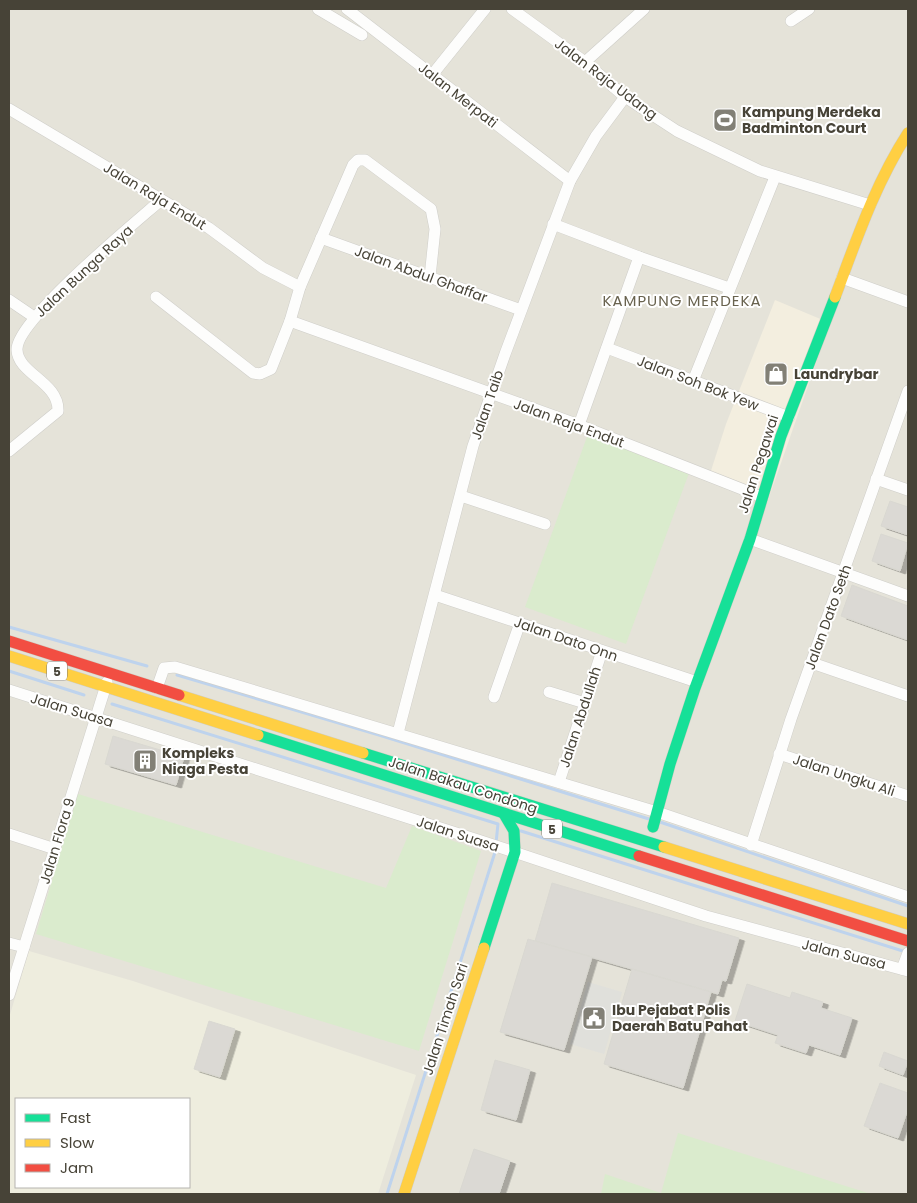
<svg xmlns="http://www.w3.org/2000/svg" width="917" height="1203" viewBox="0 0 917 1203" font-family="Poppins,sans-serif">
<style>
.residential{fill:#e5e3d9;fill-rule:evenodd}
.commercial{fill:#f3eedf}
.education{fill:#eeedde;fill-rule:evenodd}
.green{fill:#daebcd}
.parking{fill:#e0e0db}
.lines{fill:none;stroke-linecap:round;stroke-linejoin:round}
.stream{stroke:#bed3ed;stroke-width:3}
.building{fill:#dbd9d4;stroke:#d9d8d1;filter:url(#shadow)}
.street-casing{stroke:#cfcec9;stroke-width:12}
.fast-casing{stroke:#d0cec3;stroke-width:12}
.slow-casing{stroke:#d0cec3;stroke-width:12}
.jam-casing{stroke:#d0cec3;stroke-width:12}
.street{stroke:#fdfdfc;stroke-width:11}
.fast{stroke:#16e098;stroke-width:11}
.slow{stroke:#ffcf43;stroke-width:11}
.jam{stroke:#f24e42;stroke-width:11}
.labels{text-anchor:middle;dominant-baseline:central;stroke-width:4;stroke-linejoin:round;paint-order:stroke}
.shield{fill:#fff;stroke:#7e7b73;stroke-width:1}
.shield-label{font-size:12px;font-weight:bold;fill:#474337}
.street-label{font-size:14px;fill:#474337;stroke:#fff}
.poi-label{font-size:14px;font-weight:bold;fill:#474337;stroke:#fff;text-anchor:start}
.neighbourhood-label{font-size:15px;letter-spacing:1px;fill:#69634f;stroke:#fff}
</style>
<defs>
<filter id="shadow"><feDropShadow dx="5.5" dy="3" stdDeviation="0" flood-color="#0004"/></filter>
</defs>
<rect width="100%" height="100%" fill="#f1f1ec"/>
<!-- residential -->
<path class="residential" d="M9 9H908V1194H9ZM16 1099H189V1187H16Z"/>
<!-- commercial -->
<path class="commercial" d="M775 300 830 323 767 503 708 480 726 424Z"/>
<!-- education -->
<path class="education" d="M29 951 133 981 416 1075 378 1194H9V1018ZM16 1099H189V1187H16Z"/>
<!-- green -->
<g class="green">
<path d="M588 434 689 473 626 644 525 607Z"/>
<path d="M78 794 386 888 412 826 481 851 419 1051 36 934Z"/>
<path d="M678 1133 871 1194H601L605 1174 661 1193Z"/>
</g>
<!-- parking -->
<path class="parking" d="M588 982 622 992 604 1054 570 1044Z"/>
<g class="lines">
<!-- stream -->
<g class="stream">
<path d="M9 627 147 666"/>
<path d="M9 671 84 695"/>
<path d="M177 675 379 735 649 819"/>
<path d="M112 704 498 824 496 843"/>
<path d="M660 822 908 906"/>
<path d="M521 831 906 952"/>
<path d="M387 1194 496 849"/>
</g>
</g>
<!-- building -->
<g class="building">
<path d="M890 501 908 507V535L881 526Z"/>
<path d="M881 534 908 543 900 571 872 561Z"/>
<path d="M852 585 908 606V640L841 616Z"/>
<path d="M113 736 184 757 176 785 105 764Z"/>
<path d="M552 883 739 938 726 981 722 980 718 994 535 941Z"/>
<path d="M528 939 592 957 564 1050 500 1032Z"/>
<path d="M632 969 711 992 683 1088 604 1064Z"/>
<path d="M747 984 790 998 792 992 823 1002 821 1008 852 1018 840 1055 809 1045 806 1053 775 1043 778 1035 735 1021Z"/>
<path d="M209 1021 235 1029 220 1077 194 1069Z"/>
<path d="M884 1052 908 1061 903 1075 879 1066Z"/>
<path d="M495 1060 530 1070 516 1120 481 1110Z"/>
<path d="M880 1083 908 1093V1109L898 1138 864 1126Z"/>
<path d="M474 1149 510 1161 499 1194H459Z"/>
</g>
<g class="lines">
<!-- street casing -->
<g class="street-casing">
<g id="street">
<path d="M318 9 362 35"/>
<path d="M347 9 570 181"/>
<path d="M512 9 585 62 625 97 677 131 760 171 870 205"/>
<path d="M791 21 809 9"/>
<path d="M585 62 644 9"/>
<path d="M432 75 485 9"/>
<path d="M9 109 209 228 263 268 300 287"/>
<path d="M553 224 639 257 729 288"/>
<path d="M321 238 521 310"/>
<path d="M842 278 908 302"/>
<path d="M156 297 253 373 260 374 271 369 290 321 300 287 353 165 358 160H365L431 209 435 229 430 277"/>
<path d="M9 300 34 317"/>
<path d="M290 321 579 425 762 497"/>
<path d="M607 348 789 417"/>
<path d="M693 381 775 177"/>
<path d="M579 425 639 257"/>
<path d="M9 451 58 411C59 382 18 374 17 350 15 321 136 222 161 200"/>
<path d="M876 479 908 490"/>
<path d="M461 496 545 524"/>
<path d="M750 539 908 596"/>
<path d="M435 595 697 682"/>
<path d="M812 663 908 696"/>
<path d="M157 688 164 668 175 667 657 812 908 897"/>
<path d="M9 690 481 841 706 916 908 971"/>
<path d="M549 692 585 703"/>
<path d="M494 697 520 623"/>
<path d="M398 733 473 446 505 354 570 181 596 136 625 97"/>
<path d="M779 754 908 796"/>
<path d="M559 782 602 651"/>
<path d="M9 834 55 849"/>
<path d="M751 845 791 719 908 391"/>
<path d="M9 943 24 947"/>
<path d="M902 969 908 953"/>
<path d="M9 995 107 682"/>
</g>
</g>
<!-- fast casing -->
<g class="fast-casing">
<g id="fast">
<path d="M258 735 639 856"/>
<path d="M363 753 664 847"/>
<path d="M653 827 670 764 695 688 750 539 781 436 835 297"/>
<path d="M484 948 515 852 514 831 504 814"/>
</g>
</g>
<!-- slow casing -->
<g class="slow-casing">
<g id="slow">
<path d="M835 297C856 241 875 184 908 133"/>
<path d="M9 656 258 735"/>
<path d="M179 695 363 753"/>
<path d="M664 847 908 924"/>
<path d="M404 1194 484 948"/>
</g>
</g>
<!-- jam casing -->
<g class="jam-casing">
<g id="jam">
<path d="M9 641 179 695"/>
<path d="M639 856 908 941"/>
</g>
</g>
<!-- street -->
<use href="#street" class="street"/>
<!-- fast -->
<use href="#fast" class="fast"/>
<!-- slow -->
<use href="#slow" class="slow"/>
<!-- jam -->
<use href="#jam" class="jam"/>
</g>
<!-- icons -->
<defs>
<g id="stadium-square" transform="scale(1.25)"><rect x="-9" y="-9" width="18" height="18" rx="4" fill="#828076" stroke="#fff"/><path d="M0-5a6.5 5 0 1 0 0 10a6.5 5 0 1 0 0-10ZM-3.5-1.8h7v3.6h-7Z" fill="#fff"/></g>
<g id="shop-square" transform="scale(1.25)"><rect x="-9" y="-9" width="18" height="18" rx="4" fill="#828076" stroke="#fff"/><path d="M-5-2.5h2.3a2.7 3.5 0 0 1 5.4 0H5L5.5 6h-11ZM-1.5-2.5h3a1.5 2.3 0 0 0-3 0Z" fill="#fff"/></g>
<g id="building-square" transform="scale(1.25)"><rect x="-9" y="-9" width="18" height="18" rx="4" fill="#828076" stroke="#fff"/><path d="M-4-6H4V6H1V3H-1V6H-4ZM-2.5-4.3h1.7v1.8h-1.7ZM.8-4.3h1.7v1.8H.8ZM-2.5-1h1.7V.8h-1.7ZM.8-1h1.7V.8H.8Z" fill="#fff"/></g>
<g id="civic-square" transform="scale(1.25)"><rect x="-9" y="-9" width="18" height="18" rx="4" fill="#828076" stroke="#fff"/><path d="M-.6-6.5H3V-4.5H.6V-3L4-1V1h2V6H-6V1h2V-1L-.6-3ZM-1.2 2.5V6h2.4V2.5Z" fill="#fff"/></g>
</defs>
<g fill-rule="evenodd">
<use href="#stadium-square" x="725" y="120"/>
<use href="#shop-square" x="776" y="374"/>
<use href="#building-square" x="145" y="761"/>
<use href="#civic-square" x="594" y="1018"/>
</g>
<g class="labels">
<!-- shield labels -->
<g class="shield">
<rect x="47" y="661.5" width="20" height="19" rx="4"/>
<rect x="542" y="819.5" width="20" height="19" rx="4"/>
</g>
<g class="shield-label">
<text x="57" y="671">5</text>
<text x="552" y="829">5</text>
</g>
<!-- street labels -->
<g class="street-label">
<text transform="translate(606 79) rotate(37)">Jalan Raja Udang</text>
<text transform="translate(458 95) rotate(38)">Jalan Merpati</text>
<text transform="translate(155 196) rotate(31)">Jalan Raja Endut</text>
<text transform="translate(84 271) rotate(-43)">Jalan Bunga Raya</text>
<text transform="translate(421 274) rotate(20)">Jalan Abdul Ghaffar</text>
<text transform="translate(698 383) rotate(21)">Jalan Soh Bok Yew</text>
<text transform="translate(487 405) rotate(-71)">Jalan Taib</text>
<text transform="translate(569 423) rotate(20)">Jalan Raja Endut</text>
<text transform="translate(758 464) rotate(-72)">Jalan Pegawai</text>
<text transform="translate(828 617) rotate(-70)">Jalan Dato Seth</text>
<text transform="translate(566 639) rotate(19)">Jalan Dato Onn</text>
<text transform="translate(72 710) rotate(17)">Jalan Suasa</text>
<text transform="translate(580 717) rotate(-72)">Jalan Abdullah</text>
<text transform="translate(844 775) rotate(18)">Jalan Ungku Ali</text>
<text transform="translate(463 785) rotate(18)">Jalan Bakau Condong</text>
<text transform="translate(458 834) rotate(18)">Jalan Suasa</text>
<text transform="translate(57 841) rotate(-73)">Jalan Flora 9</text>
<text transform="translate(844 954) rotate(14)">Jalan Suasa</text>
<text transform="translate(445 1019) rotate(-72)">Jalan Timah Sari</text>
</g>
<!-- poi labels -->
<g class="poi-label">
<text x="742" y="112">Kampung Merdeka<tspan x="742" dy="16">Badminton Court</tspan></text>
<text x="794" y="374">Laundrybar</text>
<text x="162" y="753">Kompleks<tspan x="162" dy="16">Niaga Pesta</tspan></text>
<text x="612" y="1010">Ibu Pejabat Polis<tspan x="612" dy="16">Daerah Batu Pahat</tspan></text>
</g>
<!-- neighbourhood labels -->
<g class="neighbourhood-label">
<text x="682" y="300">KAMPUNG MERDEKA</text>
</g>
</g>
<!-- border -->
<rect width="917" height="1203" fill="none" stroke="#474337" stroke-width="20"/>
<!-- legend -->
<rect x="15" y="1098" width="175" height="90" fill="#ffffff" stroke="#b5b4af"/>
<rect x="25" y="1114" width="25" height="8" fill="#16e098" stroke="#b5b4af"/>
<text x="60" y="1123" font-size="15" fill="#474337">Fast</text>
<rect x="25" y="1139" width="25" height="8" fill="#ffcf43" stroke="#b5b4af"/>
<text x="60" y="1148" font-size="15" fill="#474337">Slow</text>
<rect x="25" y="1164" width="25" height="8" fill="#f24e42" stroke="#b5b4af"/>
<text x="60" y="1173" font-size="15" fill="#474337">Jam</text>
</svg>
